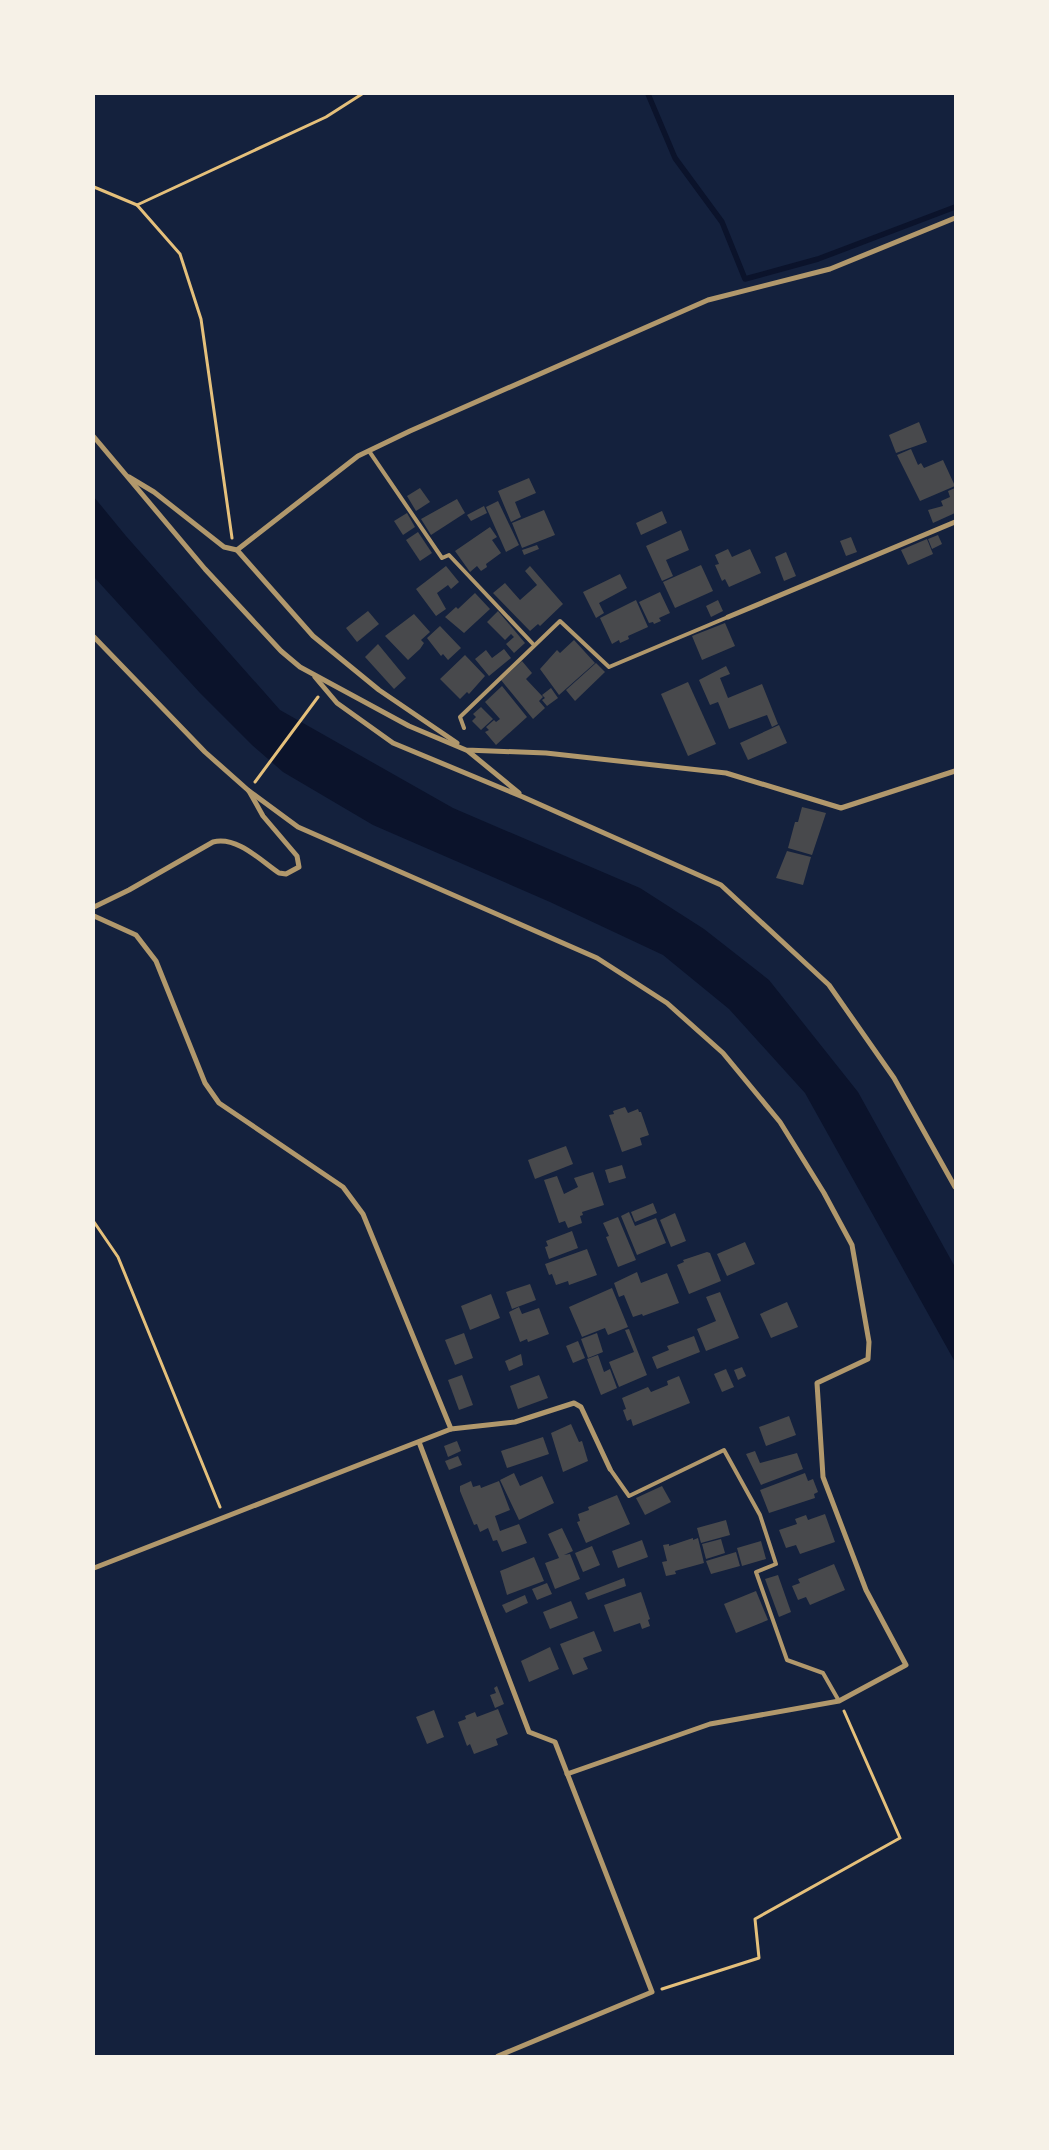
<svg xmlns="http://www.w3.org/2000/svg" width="1049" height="2150" viewBox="0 0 1049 2150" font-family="'Public Sans',sans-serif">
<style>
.water{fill:#0b132b}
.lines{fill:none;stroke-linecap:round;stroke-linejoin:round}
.stream{stroke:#0b132b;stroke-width:5.5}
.building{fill:#48494c}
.path{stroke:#e5c07b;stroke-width:3}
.service{stroke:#b1986c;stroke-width:4}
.minor{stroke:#b1986c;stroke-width:5}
</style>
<rect width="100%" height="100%" fill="#14213d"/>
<!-- water -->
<path class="water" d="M94 497 126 536 280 710 453 808 640 888 704 929 769 980 858 1092 955 1267V1362L805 1093 729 1009 663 955 550 902 373 825 283 772 252 745 200 693 94 577Z"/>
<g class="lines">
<!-- stream -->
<path class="stream" d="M648 94 675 158 722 222 745 279 818 259 955 207"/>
</g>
<!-- building -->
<g class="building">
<path d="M919 422 927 442 896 453 889 435Z"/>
<path d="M911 449 918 465 921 463 924 468 943 460 955 486 920 501 897 455Z"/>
<path d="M529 478 536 493 515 502 521 517 511 522 498 491Z"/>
<path d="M420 488 430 502 416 511 407 496Z"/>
<path d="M955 488V513L933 523 928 510 943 506 941 501 950 497 948 491Z"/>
<path d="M457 499 465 513 431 535 421 519Z"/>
<path d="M498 501 519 545 506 552 486 507Z"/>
<path d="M484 506 487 513 471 521 467 515Z"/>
<path d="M544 510 555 535 522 548 512 523Z"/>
<path d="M662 511 667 523 641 535 636 523Z"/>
<path d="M407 513 415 527 403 535 394 521Z"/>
<path d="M490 527 497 537 492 540 501 553 486 564 487 567 481 571 477 566 470 572 455 551Z"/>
<path d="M681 530 689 550 666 560 673 576 662 581 646 546Z"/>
<path d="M418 532 432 553 420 561 406 540Z"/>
<path d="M938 535 942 544 932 549 928 539Z"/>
<path d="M851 537 857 552 846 556 840 541Z"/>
<path d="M927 539 933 554 908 565 901 550Z"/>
<path d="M537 545 539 549 524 555 522 550Z"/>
<path d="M728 549 732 557 750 549 761 573 729 587 725 579 722 581 715 565 719 564 715 555Z"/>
<path d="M786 552 796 576 784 581 775 557Z"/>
<path d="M701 565 713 591 675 608 663 582Z"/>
<path d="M446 566 459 582 451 589 448 585 437 593 446 609 436 616 416 589Z"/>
<path d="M530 566 563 604 540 626 538 624 530 631 493 593 505 583 520 600 537 585 525 571Z"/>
<path d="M620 574 627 588 599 603 604 613 596 618 583 592Z"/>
<path d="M660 592 670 613 659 618 661 621 654 624 653 622 649 623 639 602Z"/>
<path d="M475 593 490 609 464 633 445 617 456 607 458 609Z"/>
<path d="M636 600 648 627 628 636 629 639 620 643 619 640 612 644 600 618Z"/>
<path d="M718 600 723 611 711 617 706 606Z"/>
<path d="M368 611 379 624 357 642 346 628Z"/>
<path d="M498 611 525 643 514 653 506 644 514 637 511 634 505 640 487 622Z"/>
<path d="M414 614 430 632 421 640 424 643 420 649 408 660 385 636Z"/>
<path d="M725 623 735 646 702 660 692 636Z"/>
<path d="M440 626 461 648 448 660 443 654 441 656 427 638Z"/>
<path d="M574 640 595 663 559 695 540 669 557 650 560 653Z"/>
<path d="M378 644 406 678 394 689 365 657Z"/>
<path d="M504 649 511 658 489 676 475 659 486 650 492 658Z"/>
<path d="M465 655 485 676 469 694 467 692 460 699 440 679Z"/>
<path d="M522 661 532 673 526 679 543 697 539 701 545 708 533 719 501 680Z"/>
<path d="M596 663 605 672 575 701 566 690Z"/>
<path d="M726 666 730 674 720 678 728 698 762 684 778 724 772 727 767 715 729 729 718 702 710 705 699 680Z"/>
<path d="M688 682 716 744 688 756 661 694Z"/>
<path d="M502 686 527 717 496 745 485 732 489 730 486 727 494 720 496 722 500 719 485 702Z"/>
<path d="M551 688 558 698 547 706 542 700 545 698 542 695Z"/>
<path d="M481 707 493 719 481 730 472 721 476 717 473 714Z"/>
<path d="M779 725 787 743 748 760 740 743Z"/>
<path d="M802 807 826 813 812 855 788 848 795 822H798Z"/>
<path d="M787 851 811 857 803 885 776 878Z"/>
<path d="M625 1107 628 1113 638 1109 639 1112H641L649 1135 640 1138 642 1145 622 1152 609 1115 614 1114 613 1111Z"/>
<path d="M566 1146 573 1164 535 1179 528 1160Z"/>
<path d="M622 1165 626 1178 609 1183 605 1170Z"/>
<path d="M593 1172 604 1205 582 1212 583 1215 580 1216 582 1223 568 1228 565 1221 559 1223 544 1180 557 1176 564 1194 578 1187 574 1178Z"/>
<path d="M653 1203 657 1213 635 1222 631 1212Z"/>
<path d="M629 1212 635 1226 656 1218 666 1243 637 1255 621 1216Z"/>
<path d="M675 1213 686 1241 671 1247 660 1220Z"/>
<path d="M618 1217 636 1260 618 1267 606 1237 609 1236 603 1223Z"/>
<path d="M572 1231 578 1248 549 1259 545 1247 548 1246 546 1241Z"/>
<path d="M745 1242 755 1264 727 1276 717 1254Z"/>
<path d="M587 1249 597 1275 569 1285 568 1281 556 1285 552 1274 549 1275 545 1264Z"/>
<path d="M707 1252 710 1253 721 1281 689 1294 677 1265 684 1262 683 1260Z"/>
<path d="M637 1272 641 1283 667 1273 679 1303 643 1316 642 1314 633 1317 624 1295 619 1297 614 1283Z"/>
<path d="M530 1284 536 1300 512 1309 506 1292Z"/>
<path d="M612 1288 628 1327 608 1335 605 1328 582 1337 569 1307Z"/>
<path d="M720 1292 739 1338 706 1351 697 1329 716 1321 706 1297Z"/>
<path d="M491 1294 500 1318 470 1330 461 1306Z"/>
<path d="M787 1302 798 1327 771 1338 760 1314Z"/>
<path d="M519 1307 522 1314 539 1308 549 1334 528 1342 527 1339 520 1342 509 1312Z"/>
<path d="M629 1329 647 1375 619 1387 609 1362 634 1352 625 1330Z"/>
<path d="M464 1333 473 1358 455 1365 445 1340Z"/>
<path d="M597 1333 603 1352 588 1358 581 1339Z"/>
<path d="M694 1336 700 1352 657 1369 652 1357 669 1350 667 1346Z"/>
<path d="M578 1341 585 1358 573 1363 566 1346Z"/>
<path d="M521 1354 523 1365 509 1371 505 1361Z"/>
<path d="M598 1355 604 1372 610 1369 617 1388 601 1395 587 1359Z"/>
<path d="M742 1367 746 1376 738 1380 734 1370Z"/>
<path d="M726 1369 734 1387 722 1392 714 1374Z"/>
<path d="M462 1375 473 1405 459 1410 448 1380Z"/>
<path d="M539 1375 548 1398 518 1409 510 1386Z"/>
<path d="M679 1376 690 1403 633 1426 631 1419 627 1421 623 1410 626 1409 622 1398 648 1387 651 1392 668 1385 667 1381Z"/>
<path d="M789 1416 796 1435 766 1446 759 1427Z"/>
<path d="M571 1424 579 1442 582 1441 588 1461 563 1472 551 1433Z"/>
<path d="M543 1437 549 1454 507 1468 501 1451Z"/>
<path d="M457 1441 461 1451 448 1457 444 1446Z"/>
<path d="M755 1451 760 1463 797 1453 803 1469 761 1485 746 1454Z"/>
<path d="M458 1456 462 1465 449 1470 445 1461Z"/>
<path d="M514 1473 520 1486 542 1476 554 1503 519 1520 500 1480Z"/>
<path d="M805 1473 808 1481 813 1479 818 1492 814 1494 815 1498 769 1513 760 1490Z"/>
<path d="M471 1481 473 1487 480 1485 481 1488 499 1481 510 1510 495 1516 500 1531 519 1524 527 1543 502 1552 497 1540 493 1541 488 1528 480 1532 477 1524 474 1525 460 1491V1486Z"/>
<path d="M662 1486 671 1502 645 1515 636 1498Z"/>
<path d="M617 1495 630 1524 586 1543 577 1522 580 1521 578 1514 589 1510 588 1507Z"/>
<path d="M825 1514 835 1542 800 1554 796 1545 786 1548 779 1530 797 1524 795 1519 806 1515 808 1520Z"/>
<path d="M726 1520 730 1535 701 1543 697 1528Z"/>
<path d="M562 1528 573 1551 564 1555 570 1554 580 1579 555 1589 545 1563 559 1558 548 1534Z"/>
<path d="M693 1538V1540L698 1538 704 1563 675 1571 676 1574 666 1576 662 1562 667 1561 663 1545 669 1544V1546Z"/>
<path d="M721 1539 725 1553 706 1559 702 1544Z"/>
<path d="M642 1540 648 1557 618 1568 612 1551Z"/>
<path d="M761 1541 766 1559 742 1566 737 1548Z"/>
<path d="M592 1546 600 1565 583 1572 575 1553Z"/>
<path d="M736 1552 740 1566 711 1574 706 1561Z"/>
<path d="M534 1557 544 1581 507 1595 500 1571Z"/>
<path d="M834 1564 845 1590 810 1605 806 1597 798 1600 792 1586 800 1583 798 1579Z"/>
<path d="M778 1575 791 1612 779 1617 765 1579Z"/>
<path d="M624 1578 626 1586 588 1600 585 1593Z"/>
<path d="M547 1583 552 1594 537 1600 532 1589Z"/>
<path d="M756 1591 768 1620 736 1633 724 1604Z"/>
<path d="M641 1592 650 1619 648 1620 650 1626 642 1629 640 1623 614 1632 604 1605Z"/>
<path d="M525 1595 528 1603 506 1613 502 1605Z"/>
<path d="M571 1601 578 1618 550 1629 543 1612Z"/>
<path d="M594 1631 602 1651 583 1658 588 1669 573 1675 560 1644Z"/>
<path d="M550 1647 559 1669 529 1682 521 1661Z"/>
<path d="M497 1686 504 1704 495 1708 490 1695 496 1693 494 1688Z"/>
<path d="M498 1709 508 1734 496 1739 498 1745 474 1754 470 1744 467 1746 458 1722 466 1719 465 1716 475 1712 477 1717Z"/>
<path d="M434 1710 444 1737 427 1744 416 1717Z"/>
</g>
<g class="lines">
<!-- path -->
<g class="path">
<path d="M94 187 137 205 180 254 201 319 232 538"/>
<path d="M137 205 326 117 362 94"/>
<path d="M255 782 318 697"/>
<path d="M94 1222 118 1257 220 1507"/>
<path d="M662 1989 759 1958 755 1919 900 1838 844 1711"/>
</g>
<!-- service -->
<g class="service">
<path d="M369 451 442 558 449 555 534 645"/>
<path d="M464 728 460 717 560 621 609 667 728 617"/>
<path d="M610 1469 629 1496 724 1450 760 1515 776 1564 756 1572 787 1660 823 1673 839 1701"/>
</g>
<!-- minor -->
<g class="minor">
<path d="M94 437 205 569 281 651 300 667 409 726 466 750 546 753 726 773 841 808 955 771"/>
<path d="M129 477 154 492 224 547 237 550 358 456 410 431 708 300 830 269 955 218"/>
<path d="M237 550 313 636 379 690 457 743"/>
<path d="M728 617 955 522"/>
<path d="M94 637 205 752 249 791 263 816 297 856 299 867 286 874 279 873C260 860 237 836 213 842L129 890 94 907"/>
<path d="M315 677 337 703 393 743 523 797 721 885 829 985 894 1078 955 1187"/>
<path d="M468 751 519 793"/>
<path d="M249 791 298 827 597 958 667 1003 723 1053 780 1122 824 1193 852 1245 869 1342 868 1359 817 1383 823 1477 866 1590 906 1665 839 1701 710 1724 567 1774"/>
<path d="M94 916 136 935 156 961 205 1083 219 1103 343 1187 363 1214 451 1429"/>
<path d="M419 1442 529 1732 555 1742 652 1992 498 2056"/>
<path d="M94 1568 451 1429 515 1422 574 1403 581 1407 610 1469"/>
</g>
</g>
<!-- border -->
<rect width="1049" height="2150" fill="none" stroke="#f6f1e7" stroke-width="190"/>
</svg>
